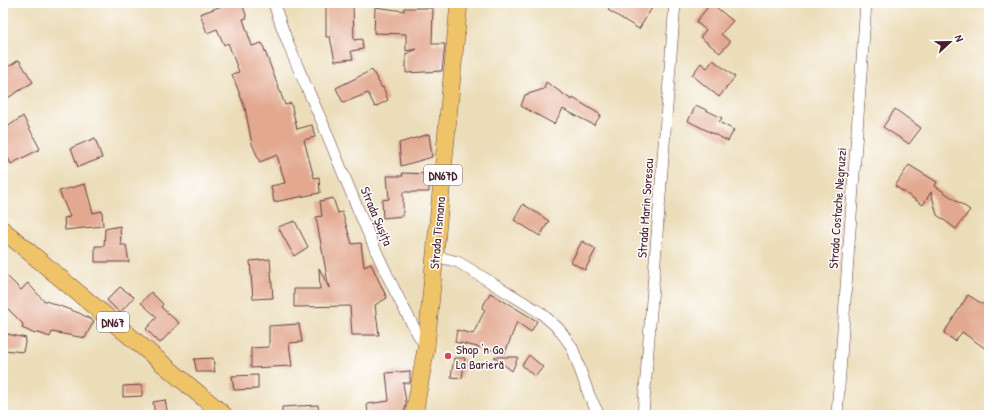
<svg xmlns="http://www.w3.org/2000/svg" width="992" height="418" viewBox="0 0 992 418" font-family="'Patrick Hand',sans-serif">
<style>
.building{fill:#e3a990}
.lines{fill:none;stroke-linecap:round;stroke-linejoin:round}
.street-casing{stroke:#623c40;stroke-width:12}
.primary-casing{stroke:#623c40;stroke-width:18}
.street{stroke:#fff;stroke-width:11}
.primary{stroke:#efc469;stroke-width:17}
.poi-dot{fill:#d1495b;stroke:#fff;stroke-width:1.5}
.labels{text-anchor:middle;dominant-baseline:central;stroke-width:3;stroke-linejoin:round;paint-order:stroke}
.shield{fill:#fff;stroke:#80626b;stroke-width:1}
.shield-label{font-size:12px;font-weight:bold;fill:#4a1f2b}
.street-label{font-size:13px;fill:#4a1f2b;stroke:#fff}
.poi-label{font-size:13px;fill:#4a1f2b;stroke:#fff;text-anchor:start}
</style>
<rect width="100%" height="100%" fill="#fff"/>
<filter id="ink" filterUnits="userSpaceOnUse"><feTurbulence type="fractalNoise" baseFrequency=".025" numOctaves="2"/><feDisplacementMap in="SourceGraphic" scale="8" xChannelSelector="R" yChannelSelector="G"/><feConvolveMatrix kernelMatrix="1 2 1 2 8 2 1 2 1" color-interpolation-filters="sRGB"/></filter>
<filter id="wash" filterUnits="userSpaceOnUse"><feTurbulence type="fractalNoise" baseFrequency=".012" numOctaves="4" result="noise"/><feDisplacementMap in="SourceGraphic" scale="16" xChannelSelector="R" yChannelSelector="G"/><feGaussianBlur stdDeviation="0.9" result="paint"/><feColorMatrix in="noise" values="0 0 0 0 0 0 0 0 0 0 0 0 0 0 0 0 0 1.4 0 .05"/><feComposite in="paint" operator="in"/></filter>
<g filter="url(#wash)">
<rect width="100%" height="100%" fill="#ecddb9"/>
<g id="blocks">
<!-- building -->
<g class="building">
<path d="M230 3H242L247 18 243 19 252 46 262 43 285 105 291 103 297 129 312 125 315 137 304 140 314 178 319 177 320 193 274 202 271 186 285 183 277 155 260 162 252 144 245 108 232 74 239 72 228 43 224 45 217 29 207 33 200 14Z"/>
<path d="M612 3H655L639 29 608 10Z"/>
<path d="M711 3 733 21 721 34 730 42 720 53 700 37 706 30 696 22Z"/>
<path d="M353 4 354 40 362 39 363 49 351 51 353 59 335 61 330 37H326V6Z"/>
<path d="M375 7 404 11V8H433L432 44H445L442 71 406 73V54L417 49 406 51V34L374 33Z"/>
<path d="M19 60 33 82 3 101V70Z"/>
<path d="M713 60 735 77 719 97 692 75 701 63 707 68Z"/>
<path d="M372 70 382 88 383 87 388 100 375 107 368 93 343 103 336 88Z"/>
<path d="M546 82 572 100 573 98 601 115 594 125 563 109 554 124 521 106 525 95 544 89Z"/>
<path d="M696 105 722 118 719 122 734 130 728 141 688 121Z"/>
<path d="M895 109 921 128 909 144 883 127Z"/>
<path d="M23 116 40 149 11 164 3 148V130Z"/>
<path d="M429 134 432 157 401 166 399 143Z"/>
<path d="M95 138 102 158 78 167 71 148Z"/>
<path d="M909 165 937 182 935 186 970 210 956 229 937 215 931 192 923 205 895 186Z"/>
<path d="M402 173 430 174 429 192H403V216L383 218 382 200 389 199 387 176H403Z"/>
<path d="M85 184 93 213 102 211 103 226 65 230 64 218 70 217 59 191Z"/>
<path d="M333 198 338 213 342 212 352 244 361 243 364 267 371 264 387 298 375 305 379 335H352L350 306 294 307V289H320L319 268 329 288 316 217 322 216 320 201Z"/>
<path d="M523 204 549 221 540 236 514 220Z"/>
<path d="M295 221 308 247 294 256 278 227Z"/>
<path d="M120 226 121 245H126L129 262H95V246H104L105 229Z"/>
<path d="M582 241 596 249 585 270 571 262Z"/>
<path d="M270 259 273 298 253 299 250 261Z"/>
<path d="M3 272 21 290 28 283 43 300 79 313 94 321 85 338 52 332 50 337 36 332 35 334 22 328 23 324 3 304Z"/>
<path d="M120 287 134 297 120 313 107 300Z"/>
<path d="M151 292 163 304 161 307 179 323 160 343 146 329 157 317 141 303Z"/>
<path d="M490 293 537 321 531 332 517 322 505 353 455 342 457 330 473 334 485 310 482 308Z"/>
<path d="M968 295 989 308V351L962 332 955 341 944 333Z"/>
<path d="M299 324 302 342 289 343 292 366 251 368V348L269 347V326Z"/>
<path d="M7 334 26 338 23 352 4 350Z"/>
<path d="M529 355 543 367 535 377 522 365Z"/>
<path d="M494 357H518L512 371Z"/>
<path d="M213 358 215 372H197L194 359Z"/>
<path d="M454 358H465L462 378 451 377Z"/>
<path d="M410 371V383H403L406 402 404 415H368L367 404 389 401 386 373Z"/>
<path d="M258 375V389L234 390 232 376Z"/>
<path d="M142 385V396L123 397V386Z"/>
<path d="M165 400 168 415H155L153 402Z"/>
<path d="M318 405 319 415H282V407Z"/>
</g>
</g>
</g>
<g filter="url(#ink)">
<use href="#blocks" fill-opacity="0" stroke="#623c40" stroke-width="1"/>
<g class="lines">
<!-- street casing -->
<g class="street-casing">
<g id="street">
<path d="M274 3C286 44 306 85 323 124 354 200 384 278 426 348"/>
<path d="M435 256 458 262 541 313 559 329 572 347 589 395 599 415"/>
<path d="M643 415 675 3"/>
<path d="M837 415 866 3"/>
</g>
</g>
<!-- primary casing -->
<g class="primary-casing">
<g id="primary">
<path d="M3 230 224 415"/>
<path d="M414 415 426 348 459 3"/>
</g>
</g>
<!-- street -->
<use href="#street" class="street"/>
<!-- primary -->
<use href="#primary" class="primary"/>
</g>
</g>
<!-- markers -->
<circle class="poi-dot" cx="448" cy="356" r="4"/>
<g class="labels">
<!-- shield labels -->
<g class="shield">
<rect x="424" y="165" width="38" height="20" rx="3"/>
<rect x="97" y="312" width="32" height="20" rx="3"/>
</g>
<g class="shield-label">
<text x="443" y="175">DN67D</text>
<text x="113" y="322">DN67</text>
</g>
<!-- street labels -->
<g class="street-label">
<text transform="translate(645 208) rotate(-86)">Strada Marin Sorescu</text>
<text transform="translate(837 208) rotate(-86)">Strada Costache Negruzzi</text>
<text transform="translate(377 216) rotate(67)">Strada Șușița</text>
<text transform="translate(437 233) rotate(-85)">Strada Tismana</text>
</g>
<!-- poi labels -->
<g class="poi-label">
<text x="456" y="349">Shop 'n Go<tspan x="456" dy="15">La Barieră</tspan></text>
</g>
</g>
<!-- margin -->
<rect width="992" height="418" fill="none" stroke="#fff" stroke-width="16"/>
<!-- north arrow -->
<g transform="translate(950 42) rotate(68)" stroke="#ffffff" stroke-width="3" paint-order="stroke">
<path d="M0-3L7 15L0 10L-7 15Z" fill="#4a1f2b"/>
<text y="-6" font-size="11" font-weight="bold" text-anchor="middle" fill="#4a1f2b">N</text>
</g>
</svg>
